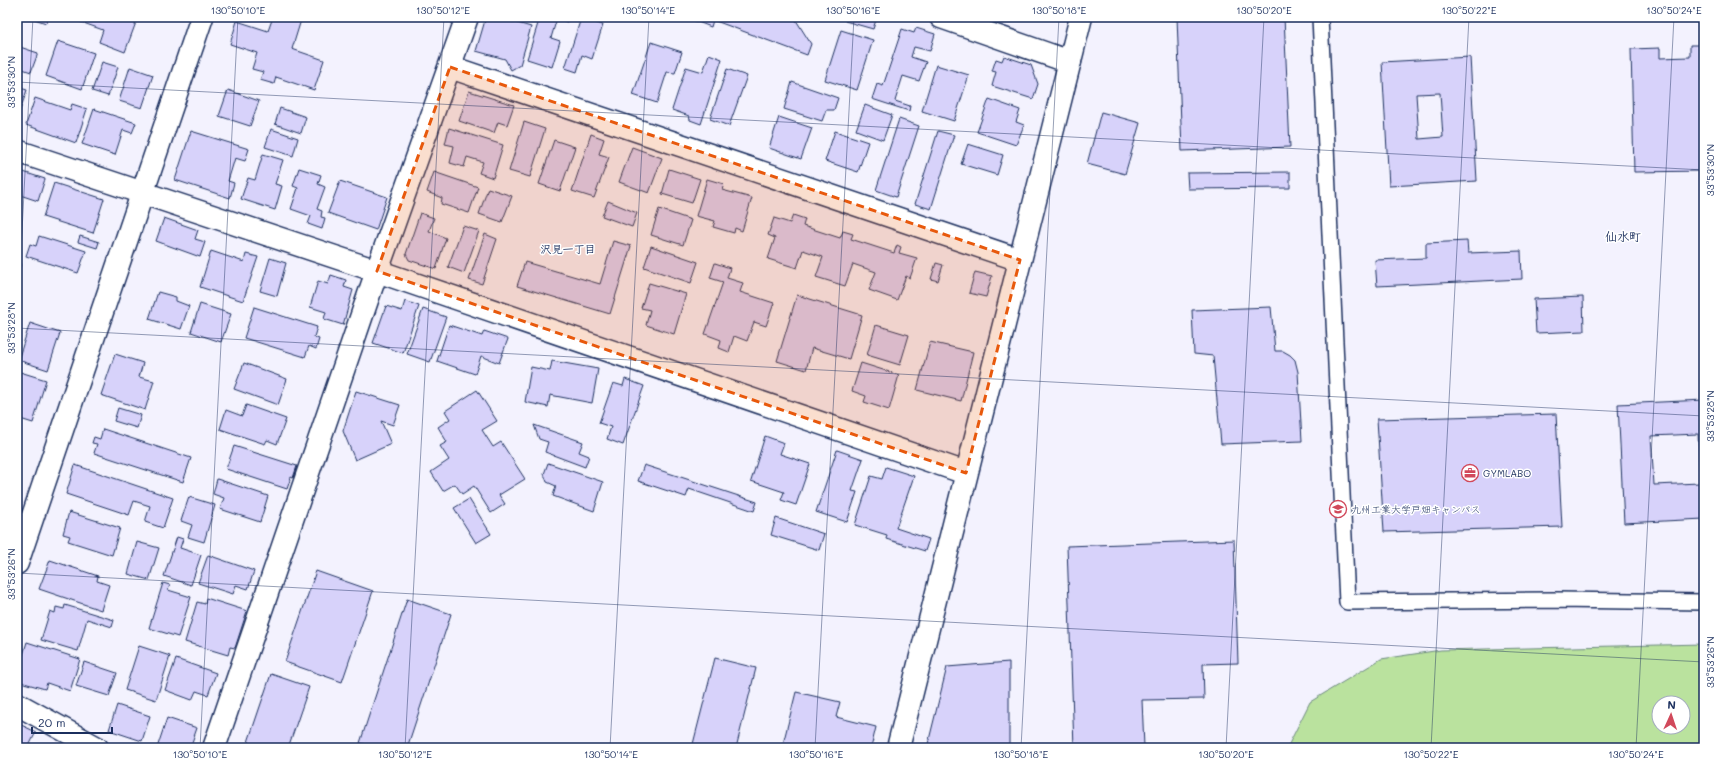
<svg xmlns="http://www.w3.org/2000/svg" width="1721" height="765" viewBox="0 0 1721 765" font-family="Mali,'Klee One',sans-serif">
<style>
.grass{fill:#bae29e;stroke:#6a887e;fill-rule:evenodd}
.building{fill:#d7d2fa;stroke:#1b2f5e;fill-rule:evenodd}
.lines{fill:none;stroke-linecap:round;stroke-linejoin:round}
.lane-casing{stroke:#1b2f5e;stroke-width:18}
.street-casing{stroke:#1b2f5e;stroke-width:25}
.secondary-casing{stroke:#1b2f5e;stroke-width:25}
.lane{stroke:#fff;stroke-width:15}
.street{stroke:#fff;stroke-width:22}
.secondary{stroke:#fff;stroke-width:22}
.marked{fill:#e8590c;fill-opacity:0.2;stroke:#e8590c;stroke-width:3;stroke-dasharray:8 5;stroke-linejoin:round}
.ticks{fill:none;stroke:#1b2f5e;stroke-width:1;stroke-opacity:0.45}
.labels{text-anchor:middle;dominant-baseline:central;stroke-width:3;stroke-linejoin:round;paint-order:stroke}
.poi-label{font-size:10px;fill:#1b2f5e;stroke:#fff;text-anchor:start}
.neighbourhood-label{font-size:11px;font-weight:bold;fill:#1b2f5e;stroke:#fff}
.quarter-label{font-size:12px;font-weight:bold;fill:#1b2f5e;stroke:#fff}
.neatline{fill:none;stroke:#1b2f5e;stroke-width:1.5}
.ticks-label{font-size:10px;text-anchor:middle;fill:#1b2f5e}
</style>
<rect width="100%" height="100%" fill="#f3f2fe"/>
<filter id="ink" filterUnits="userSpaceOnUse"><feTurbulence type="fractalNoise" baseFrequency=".025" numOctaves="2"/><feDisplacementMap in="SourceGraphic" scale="8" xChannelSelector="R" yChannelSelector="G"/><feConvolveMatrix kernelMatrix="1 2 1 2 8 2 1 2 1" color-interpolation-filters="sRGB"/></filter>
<g filter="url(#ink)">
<!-- grass -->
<path class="grass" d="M1704 644V748H1287L1310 702 1381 659 1441 650ZM1659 703H1683V727H1659Z"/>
<!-- building -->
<g class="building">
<path d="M29 17H48L46 23Z"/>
<path d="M67 17H138L125 52 99 42 103 30Z"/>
<path d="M273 17H292L301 20 292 49 324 60 314 90 276 77 274 84 260 80 263 72 252 69 257 53 230 44 237 21 268 31Z"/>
<path d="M486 17H497L531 27 520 65 511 70 505 59 476 51Z"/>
<path d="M540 17H569L567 22 557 18 551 38 560 41 552 67 527 59Z"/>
<path d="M691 17H794L811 44 807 55 713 20 711 27 690 19Z"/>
<path d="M846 17H877L873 29 845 21Z"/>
<path d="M1177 17H1284L1290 147 1182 151Z"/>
<path d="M581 18 603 25 592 59 582 55 577 72 565 68Z"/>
<path d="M916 28 935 34 930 51 914 47 911 57 926 62 919 81 903 76 895 101 910 106 909 111 872 99 877 84 883 86 902 29 914 33Z"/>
<path d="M841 30 873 40 857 90 825 80Z"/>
<path d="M58 41 94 53 82 89 46 76Z"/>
<path d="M651 42 682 52 675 73 667 72 657 103 633 95Z"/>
<path d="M1690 45H1704V171L1634 172 1631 49 1660 48V58L1690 57Z"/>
<path d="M17 46 38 53 31 72 17 67Z"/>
<path d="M709 54 722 59 701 124 690 120 689 116 672 110 686 67 703 72Z"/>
<path d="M1004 56 1031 65 1038 84 1033 99 992 86 996 72 992 71 996 59 1002 61Z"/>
<path d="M1470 57 1477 181 1389 186 1382 62ZM1440 93 1443 137 1419 139 1416 94Z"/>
<path d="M102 62 118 67 108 96 92 91Z"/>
<path d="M936 65 969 75 954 121 922 111Z"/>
<path d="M130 67 153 75 142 108 119 101Z"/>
<path d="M727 69 747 76 729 126 710 119Z"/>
<path d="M792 82 838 98 834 110H826L822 121 784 109Z"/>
<path d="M17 87 27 90 17 119Z"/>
<path d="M228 90 259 101 250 126 219 116Z"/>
<path d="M469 91 514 105 507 125 498 122 494 133 459 121Z"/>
<path d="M35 98 70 110 72 104 87 109 76 143 26 125Z"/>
<path d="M989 99 1020 110 1016 122 1024 125 1016 145 977 132Z"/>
<path d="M865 105 892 115 883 140 856 130Z"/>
<path d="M280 108 306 117 301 133 275 124Z"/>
<path d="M94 109 136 123 132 133 123 130 115 155 82 144Z"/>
<path d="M1101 112 1140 123 1125 174 1087 164Z"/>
<path d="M779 117 812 128 801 159 769 148Z"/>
<path d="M899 119 919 126 896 197 876 190Z"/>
<path d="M524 122 545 129 530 177 509 171Z"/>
<path d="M449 128 503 145 493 178 479 173 483 162 467 157 464 167 450 163 454 146 445 144Z"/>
<path d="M271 129 298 138 293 156 265 147Z"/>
<path d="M191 131 249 149 245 161 235 158 228 181 234 183 230 198 175 180Z"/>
<path d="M835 131 868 142 858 172 825 161Z"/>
<path d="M938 131 954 135 931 209 915 204Z"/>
<path d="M591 134 604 139 599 154 609 157 594 198 572 191Z"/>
<path d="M554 140 575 147 560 191 539 184Z"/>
<path d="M968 144 1003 155 997 175 961 164Z"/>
<path d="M632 147 662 158 649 193 619 182Z"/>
<path d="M263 154 283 160 275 184 282 186 275 210 241 199 248 178 255 180Z"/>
<path d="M299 168 321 175 318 184 325 187 317 209 322 211 321 217 325 218 322 229 308 224 311 216 291 209 298 188 293 186Z"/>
<path d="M669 169 700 179 692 203 662 194Z"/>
<path d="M17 170 45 179 38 201 20 195 19 198H17Z"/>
<path d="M434 172 478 187 469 213 441 204 442 198 427 192Z"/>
<path d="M1290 172V188L1188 189 1187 173Z"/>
<path d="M707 179 724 184 722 190 752 198 742 231 735 228 734 233 713 227 715 221 696 216Z"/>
<path d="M340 181 387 197 376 230 328 213Z"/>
<path d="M54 183 104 199 93 233 43 217Z"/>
<path d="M488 188 512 196 502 222 479 214Z"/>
<path d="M608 201 637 213 632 227 602 216Z"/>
<path d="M659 209 691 220 683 245 651 235Z"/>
<path d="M420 213 434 218 429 231 446 238 436 269 409 260 406 254Z"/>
<path d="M793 215 805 219 803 226 840 238 843 231 853 234 851 239 894 253 897 245 901 247 899 253 917 258 910 278 906 276 897 300 869 290 876 272 853 264 845 286 816 277 823 257 803 250 797 268 768 259 775 238 768 235 774 218 790 223Z"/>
<path d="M164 218 198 230 195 239 205 242 200 257 156 241Z"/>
<path d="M463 226 479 231 464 273 448 267Z"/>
<path d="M485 234 497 239 482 284 469 280Z"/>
<path d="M39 236 86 251 78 273 26 256 30 244 36 246Z"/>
<path d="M80 236 99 242 97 248 78 242Z"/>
<path d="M613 241 631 246 610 314 517 286 525 262 600 284Z"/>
<path d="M1467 241 1468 253 1521 251 1522 279 1377 286 1375 260 1426 258V243Z"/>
<path d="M651 246 698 262 691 283 644 267Z"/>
<path d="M211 251 244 262 246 254 258 257 243 301 200 287Z"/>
<path d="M270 258 286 263 277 296 260 291Z"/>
<path d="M17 262 21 263 17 278Z"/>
<path d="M715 263 730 268 727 278 743 283 740 292 774 303 766 326 754 322 747 341 734 336 729 352 719 348 721 340 705 334 723 282 710 278Z"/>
<path d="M936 263 943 265 938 281 931 279Z"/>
<path d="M975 272 992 276 986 297 969 293Z"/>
<path d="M331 275 346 280 344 287 353 290 343 325 324 319 326 312 310 307 318 281 328 284Z"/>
<path d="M649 283 686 294 674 334 646 325 650 310 641 308Z"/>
<path d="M158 292 176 297V301L189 306 181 329 149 319Z"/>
<path d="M797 295 862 315 849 359 812 348 806 370 777 361Z"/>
<path d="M1583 297 1584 331 1536 333 1534 299Z"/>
<path d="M405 301 419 306 403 353 373 343 386 306 402 311Z"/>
<path d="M200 304 231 314 221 342 191 332Z"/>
<path d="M254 307 317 327 314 337 319 339 316 349 309 346 305 357 244 338Z"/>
<path d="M1271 307 1275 351H1283L1290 355 1295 360 1298 372 1302 441 1221 444 1213 356 1194 354 1192 310Z"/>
<path d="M423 309 446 317 430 362 407 354Z"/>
<path d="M30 323 60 333 48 370 18 360Z"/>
<path d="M449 325 482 336 484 331 508 339 499 363 481 356 475 374 437 361Z"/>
<path d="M876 325 909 335 900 365 867 355Z"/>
<path d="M930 342 973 352 961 401 917 390Z"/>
<path d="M115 354 143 363 139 377 154 381 145 410 101 395Z"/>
<path d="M552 361 598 369 592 403 550 395 548 407 525 402 531 367 550 371Z"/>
<path d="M244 363 287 379 278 405 234 389Z"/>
<path d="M861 363 899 375 889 410 864 402 866 396 852 391Z"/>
<path d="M17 371 46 380 33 423 17 418Z"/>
<path d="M625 379 644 386 623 445 607 439 611 427 599 423 613 383 623 386Z"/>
<path d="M477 390 497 421 482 430 493 447 501 442 525 479 499 495 505 504 491 513 474 486 462 494 455 484 443 491 431 472 449 460 440 446 447 442 438 427 450 419 445 411Z"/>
<path d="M356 391 400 405 393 425 381 421 391 444 355 460 343 431Z"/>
<path d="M1704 400V519L1624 523 1618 404ZM1698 434 1700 483 1654 485 1651 436Z"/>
<path d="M246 405 286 419 277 444 267 440 265 444 220 429 226 410 242 416Z"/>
<path d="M118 408 141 415 137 428 114 421Z"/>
<path d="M1556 414 1562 527 1384 532 1377 419Z"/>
<path d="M534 425 583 442 579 452 589 456 585 467 545 452 548 442 539 439Z"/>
<path d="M103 429 191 458 183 482 94 453 97 444 92 443 94 437 100 439Z"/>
<path d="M765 436 784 443 780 454 810 464 796 505 781 500 784 492 751 481Z"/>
<path d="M234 446 297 466 293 478 291 477 287 489 226 469Z"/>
<path d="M837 450 863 459 852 491 857 492 847 522 816 512Z"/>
<path d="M548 463 603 482 594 511 553 496 556 486 547 482 544 474Z"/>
<path d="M75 465 173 498 163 528 145 522 150 506 134 501 129 515 66 494Z"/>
<path d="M644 465 757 502 754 511 689 489 686 497 638 481Z"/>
<path d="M886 467 914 476 896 528 929 539 925 551 886 539 887 535 855 525 871 476 882 479Z"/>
<path d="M217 479 268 496 260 522 220 509 224 498 213 494Z"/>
<path d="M189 497 215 505 204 542 188 537 192 525 181 521Z"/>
<path d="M469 499 491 534 476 543 454 508Z"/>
<path d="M69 512 120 528 112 555 68 541 70 536 63 534Z"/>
<path d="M776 518 824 534 819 550 771 535Z"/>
<path d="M177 537 183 539 180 548 201 555 191 585 164 576Z"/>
<path d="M1234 540 1238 663 1203 664 1204 699 1142 700 1144 747 1074 748 1067 546Z"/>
<path d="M137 542 159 548 149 580 128 574Z"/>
<path d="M208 555 254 571 248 589 236 585 233 594 198 583Z"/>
<path d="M50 560 98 576 97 581 109 585 101 610 39 589Z"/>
<path d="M316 571 373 591 342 682 285 662Z"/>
<path d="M163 583 170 585 168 590 191 597 178 637 149 628Z"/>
<path d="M206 598 247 611 235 648 230 647 228 655 185 642 197 602 205 604Z"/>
<path d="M407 599 451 614 407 748H377L360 743Z"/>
<path d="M65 605 114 620 112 627 87 619 78 651 41 640 50 611 55 613 56 607 64 609Z"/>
<path d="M27 642 80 659 70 691 47 683 45 689 17 681V674Z"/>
<path d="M139 646 170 656 156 700 125 690Z"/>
<path d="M715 658 756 668 736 748H692Z"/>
<path d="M176 659 216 673 208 695 196 691 192 700 165 690Z"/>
<path d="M84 662 117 673 109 696 76 686Z"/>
<path d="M1009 662V748H927L947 667Z"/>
<path d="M271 674 309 687 288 748H246Z"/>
<path d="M796 692 840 702 836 717 876 727 871 748H782Z"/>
<path d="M117 705 150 716 142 741 109 730Z"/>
<path d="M167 718 197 728 190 748H157Z"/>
<path d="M17 723 36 732 28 748H17Z"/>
</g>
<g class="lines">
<!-- lane casing -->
<g class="lane-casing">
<path id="lane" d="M1320 17 1347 602 1556 600 1704 602"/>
</g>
<!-- street casing -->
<g class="street-casing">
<g id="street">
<path d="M941 17 1070 62"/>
<path d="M450 67 1020 260"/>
<path d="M17 151 377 271 966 473"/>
<path d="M17 704 97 748"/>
<path d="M214 748 377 271 467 17"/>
<path d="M898 748 1081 17"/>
</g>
</g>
<!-- secondary casing -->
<g class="secondary-casing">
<path id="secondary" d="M17 563 202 17"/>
</g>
<!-- lane -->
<use href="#lane" class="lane"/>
<!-- street -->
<use href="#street" class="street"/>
<!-- secondary -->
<use href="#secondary" class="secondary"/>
</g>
</g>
<!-- marked area -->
<path class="marked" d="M450 67 1020 260 966 473 377 271Z"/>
<!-- ticks -->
<path class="ticks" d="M17 82 1704 170M17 328 1704 416M17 329 33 17M17 573 1704 662M200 748 238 17M405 748 444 17M610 748 649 17M815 748 854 17M1021 748 1059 17M1226 748 1264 17M1431 748 1469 17M1636 748 1674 17"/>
<!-- icons -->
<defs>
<g id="office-ring" transform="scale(0.9)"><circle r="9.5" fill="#fff" stroke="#d1495b" stroke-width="1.5"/><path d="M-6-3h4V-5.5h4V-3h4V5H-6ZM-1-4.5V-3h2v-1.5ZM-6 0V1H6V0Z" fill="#d1495b"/></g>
<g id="university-ring" transform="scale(0.9)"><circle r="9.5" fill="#fff" stroke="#d1495b" stroke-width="1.5"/><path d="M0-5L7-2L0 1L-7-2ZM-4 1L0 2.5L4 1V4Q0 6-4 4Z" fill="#d1495b"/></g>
</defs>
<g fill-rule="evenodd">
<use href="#office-ring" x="1470" y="473"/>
<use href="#university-ring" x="1338" y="509"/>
</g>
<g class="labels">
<!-- poi labels -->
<g class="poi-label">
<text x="1483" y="473">GYMLABO</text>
<text x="1351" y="509">九州工業大学戸畑キャンパス</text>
</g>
<!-- neighbourhood labels -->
<g class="neighbourhood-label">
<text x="568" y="248">沢見一丁目</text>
</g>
<!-- quarter labels -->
<g class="quarter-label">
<text x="1623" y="236">仙水町</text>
</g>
</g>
<!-- margin -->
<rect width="1721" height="765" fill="none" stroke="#fff" stroke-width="44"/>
<!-- north arrow -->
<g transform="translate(1671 715) rotate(3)"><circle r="19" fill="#ffffff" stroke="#a4acbf"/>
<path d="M0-3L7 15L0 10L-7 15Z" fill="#d1495b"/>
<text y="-6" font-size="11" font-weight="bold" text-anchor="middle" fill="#1b2f5e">N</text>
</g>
<!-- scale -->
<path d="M32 727v6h80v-6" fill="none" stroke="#1b2f5e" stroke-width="2"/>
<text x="38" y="727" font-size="12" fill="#1b2f5e" stroke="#ffffff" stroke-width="3" paint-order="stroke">20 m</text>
<rect x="22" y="22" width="1677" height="721" class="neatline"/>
<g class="ticks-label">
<text x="238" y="14">130°50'10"E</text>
<text x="443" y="14">130°50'12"E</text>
<text x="648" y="14">130°50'14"E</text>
<text x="853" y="14">130°50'16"E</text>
<text x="1059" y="14">130°50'18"E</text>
<text x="1264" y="14">130°50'20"E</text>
<text x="1469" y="14">130°50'22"E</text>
<text x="1674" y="14">130°50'24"E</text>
<text transform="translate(11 82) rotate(-90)" y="4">33°53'30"N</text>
<text transform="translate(1710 170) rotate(-90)" y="4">33°53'30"N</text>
<text transform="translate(11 328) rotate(-90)" y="4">33°53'28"N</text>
<text transform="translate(1710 416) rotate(-90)" y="4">33°53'28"N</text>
<text transform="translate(11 574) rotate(-90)" y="4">33°53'26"N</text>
<text transform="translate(1710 662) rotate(-90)" y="4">33°53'26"N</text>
<text x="200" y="758">130°50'10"E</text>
<text x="405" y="758">130°50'12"E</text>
<text x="611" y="758">130°50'14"E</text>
<text x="816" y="758">130°50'16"E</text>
<text x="1021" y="758">130°50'18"E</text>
<text x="1226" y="758">130°50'20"E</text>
<text x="1431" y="758">130°50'22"E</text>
<text x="1636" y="758">130°50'24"E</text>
</g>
</svg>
